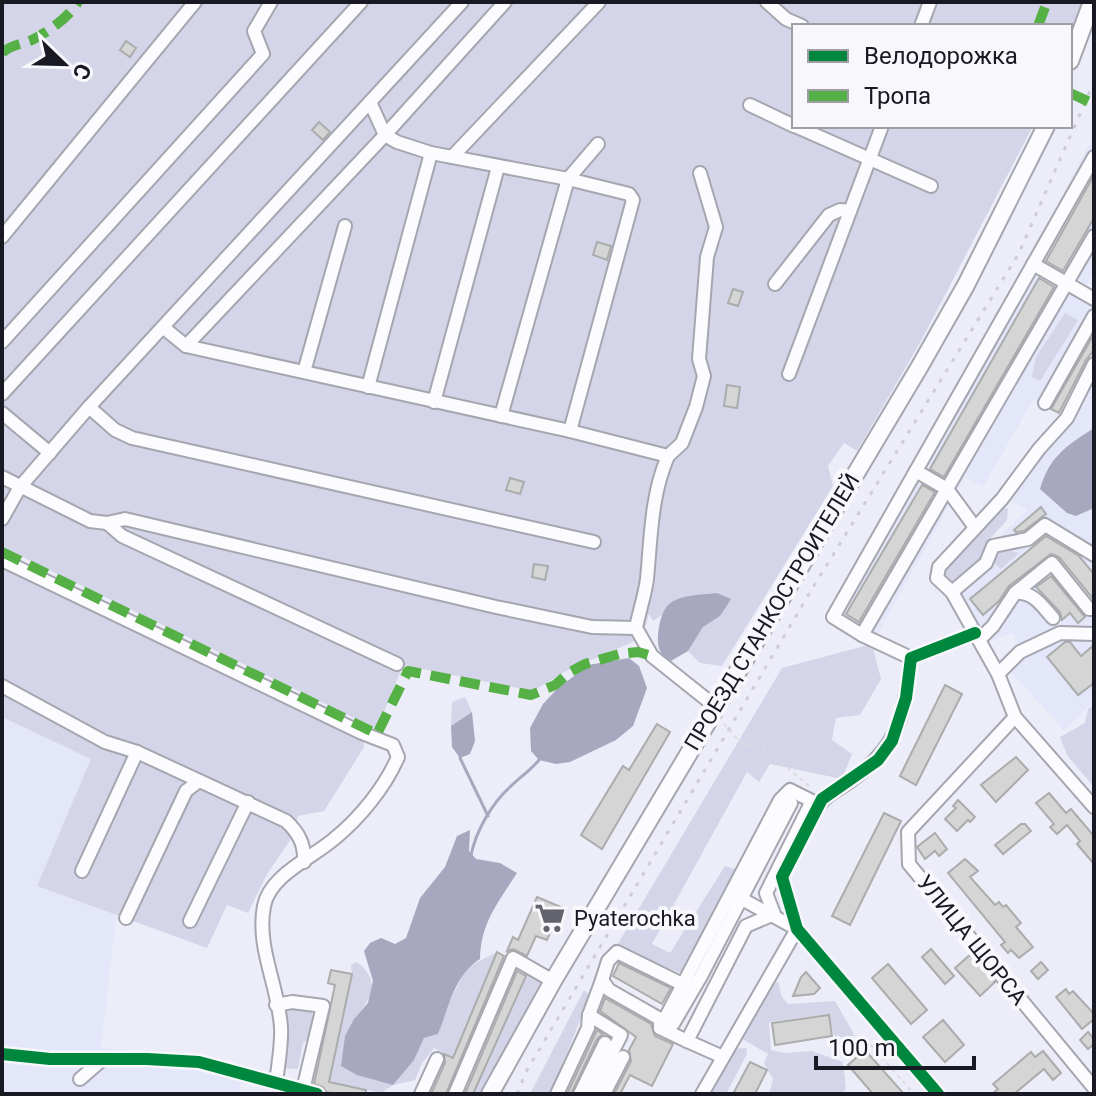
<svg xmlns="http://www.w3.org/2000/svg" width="1096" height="1096" viewBox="0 0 1096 1096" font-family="Roboto,sans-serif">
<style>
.built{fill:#e4e6fa}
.green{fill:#d4d5e8}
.water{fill:#a7a8bf}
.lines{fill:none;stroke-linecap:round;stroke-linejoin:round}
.stream{stroke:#a7a8bf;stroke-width:3}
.building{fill:#d4d5d4;stroke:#abacac;stroke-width:2}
.minor-casing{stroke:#a5a6af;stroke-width:16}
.major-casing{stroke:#a5a6af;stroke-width:20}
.path{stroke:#dcdcdf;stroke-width:2;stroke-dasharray:4 4;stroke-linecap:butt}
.minor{stroke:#fcfcfe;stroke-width:12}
.major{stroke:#fcfcfe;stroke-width:16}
.rail{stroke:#ceced2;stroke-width:3;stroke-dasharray:4 8;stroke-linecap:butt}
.quiet{stroke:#55b145;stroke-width:10;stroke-dasharray:20 10;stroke-linecap:butt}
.cycleway-casing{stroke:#f7f7fc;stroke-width:17}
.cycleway{stroke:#00873e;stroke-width:12}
.labels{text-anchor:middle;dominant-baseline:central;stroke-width:8;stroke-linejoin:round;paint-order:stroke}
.street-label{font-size:22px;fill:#181922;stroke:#f7f7fc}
.poi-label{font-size:22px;fill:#181922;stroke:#f7f7fc;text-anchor:start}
</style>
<rect width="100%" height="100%" fill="#ecedf8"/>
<!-- built -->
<g class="built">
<path d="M1094 135V271L1085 287 1094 292V350L1059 413 1033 400 983 487 965 477 872 644 826 620 1015 287Z"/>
<path d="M1094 376V701L1064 730 1011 672 1024 656 1013 633 990 641 953 582 1028 509 1009 500 1015 494 1014 487Z"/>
<path d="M2 717 92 759 37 886 116 915 101 1048 204 1057 261 1069 240 1085V1094H2Z"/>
</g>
<!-- green -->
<g class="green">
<path d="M2 2H1085L1070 41V26H794V126H1033L921 341 857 451 844 443 828 466 833 486 722 666 700 663 688 651 703 627 720 616 668 605 662 615 653 621 649 614 642 638 566 671 533 691 403 665 377 729 2 547Z"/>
<path d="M1065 313 1078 320 1040 381 1032 377 1036 357Z"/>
<path d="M1008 508 1007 520 989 540 1004 549 1019 553 1001 569 985 556 952 585 946 582 942 569 993 511Z"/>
<path d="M2 555 362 733 364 747 324 811 298 816 291 839 267 874 248 913 227 905 207 948 37 886 91 759 2 717Z"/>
<path d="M872 644 881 679 860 715 836 718 832 740 852 754 842 779 770 764 759 782 747 772 652 944 670 953 725 866 738 870 680 973 616 947 782 668Z"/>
<path d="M465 697 472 712 451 726 452 702Z"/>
<path d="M1094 705V787L1067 755 1060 737 1085 723 1088 709Z"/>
<path d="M497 952 453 1058 434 1048 422 1063 415 1080 393 1085 381 1093 329 1082 352 974 351 965 357 962C382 982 372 998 354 1019L414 1060 424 1038 438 1034 446 1010 466 968Z"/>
<path d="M526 975 535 976 542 984C526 1010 512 1035 500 1061 494 1073 485 1081 481 1094H473Z"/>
<path d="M778 982 782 997 788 1004 835 1001 855 1036 835 1038 828 1014 769 1022 771 1050 785 1053 812 1051 843 1062 846 1089 842 1094H769L773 1079 764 1063 768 1054 741 1038 766 987Z"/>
<path d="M584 990 590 996 564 1060 559 1081 551 1094H530Z"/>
<path d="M297 1005 311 1009 313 1016 309 1038 303 1043 298 1069 283 1068V1008Z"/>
<path d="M746 1048 747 1054 726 1094H709L733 1049Z"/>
</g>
<!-- water -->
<g class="water">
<path d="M1094 428V508L1076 516 1067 513 1040 489C1049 457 1067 445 1094 428Z"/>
<path d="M717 593 731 599 720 616 703 627 688 651 671 661C667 658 660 654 659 648 656 637 660 613 668 605 680 594 702 595 717 593Z"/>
<path d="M629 658 639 666 647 688 633 726 616 740 570 762 556 764 539 760 531 751 530 728 543 704 556 690 588 665Z"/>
<path d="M472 712 475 741 470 754 460 758 452 747 451 726Z"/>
<path d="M470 830 469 851 476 859 500 863 517 873C498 903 481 922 480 959 454 975 449 1008 438 1034L424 1038 414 1060 393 1085 357 1075 341 1066 345 1036 354 1019 368 1003 373 981 364 951 370 943 381 938 395 944 406 938 420 898 445 867 457 836Z"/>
</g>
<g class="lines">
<!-- stream -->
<g class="stream">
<path d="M460 758 488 816"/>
<path d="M471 855C476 831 492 803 510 787 520 777 530 771 539 760"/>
</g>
</g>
<!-- building -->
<g class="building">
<path d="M126 41 136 48 130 57 120 50Z"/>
<path d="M319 122 330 132 323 140 312 130Z"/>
<path d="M1094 175V218L1063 271 1046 261Z"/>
<path d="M597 242 611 246 607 260 593 255Z"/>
<path d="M1039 278 1054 287 944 477 930 469Z"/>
<path d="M733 289 743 292 738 306 728 303Z"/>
<path d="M1094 334V350L1086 360 1059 413 1051 409Z"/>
<path d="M727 385 740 387 737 408 724 406Z"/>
<path d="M510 478 524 482 520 494 506 490Z"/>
<path d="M922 485 935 492 859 622 846 614Z"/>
<path d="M1041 507 1046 514 1024 531 1016 532 1014 530Z"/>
<path d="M1046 536 1079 556 1094 574V600L1059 557 1051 554 1009 586 999 601 983 615 970 599Z"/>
<path d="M534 564 548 566 545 580 532 577Z"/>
<path d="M1051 576 1085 617 1078 623 1070 613 1062 620 1060 612 1036 587Z"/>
<path d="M1065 642H1070L1081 656 1094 645V683L1078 695 1047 657Z"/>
<path d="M945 685 962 694 916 785 900 776Z"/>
<path d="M657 724 670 732 602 849 581 835 623 766 629 770Z"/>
<path d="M1016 757 1028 770 996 802 981 785Z"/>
<path d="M1049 793 1066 813 1071 809 1094 836V864L1077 844 1080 841 1067 825 1057 834 1050 827 1054 824 1036 803Z"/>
<path d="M958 800 975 817 970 822 968 820 957 831 945 819 956 808 953 806Z"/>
<path d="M884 813 901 821 850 925 832 916Z"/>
<path d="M1021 824H1025L1031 831 1003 854 995 845Z"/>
<path d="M935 833 947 849 939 856 935 851 925 859 917 847Z"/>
<path d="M965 859 978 871 970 877 995 905 999 902 1003 907 1006 905 1021 923 1016 927 1033 947 1019 958 1011 950 1008 953 1001 945 1005 942 948 873Z"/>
<path d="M537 897 561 907 547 940 536 936 527 956 513 949 507 951 513 937 518 940Z"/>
<path d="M931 949 954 976 945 984 922 957Z"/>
<path d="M497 952 504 956 446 1094H431L445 1063 444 1054 453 1058Z"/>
<path d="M971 954 995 982 980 996 955 968Z"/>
<path d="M1041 962 1048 970 1038 979 1031 971Z"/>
<path d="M619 963 671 988 662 1004 613 976Z"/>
<path d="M888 964 927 1010 911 1024 872 978Z"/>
<path d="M331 970 352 974 329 1082 366 1090V1094H336L326 1092 323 1087 314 1084 335 985 328 983Z"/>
<path d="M517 971 526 976 473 1094H465Z"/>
<path d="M806 972 820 988 814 994 793 996 801 977Z"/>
<path d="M1066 989 1069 994 1073 991 1094 1014V1019L1082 1029 1056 997Z"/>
<path d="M605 998 651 1024 655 1036 673 1044 652 1086 630 1075 620 1094H614L631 1061 629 1050 636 1037 600 1011Z"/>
<path d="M829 1015 832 1036 775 1045 772 1023Z"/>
<path d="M943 1020 964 1045 945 1062 923 1037Z"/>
<path d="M597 1030 603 1034 597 1039 571 1094H567Z"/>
<path d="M1088 1032 1094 1039V1044L1088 1049 1080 1040Z"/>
<path d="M865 1050 904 1094H873L848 1065Z"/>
<path d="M1043 1051 1061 1073 1053 1080 1044 1069 1014 1094H992L998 1089 993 1084 1031 1052 1035 1057Z"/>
<path d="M750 1062 767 1070 755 1094H733Z"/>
</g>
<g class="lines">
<!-- minor casing -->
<g class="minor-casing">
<g id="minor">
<path d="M767 2 786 19 802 26"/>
<path d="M921 26 930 2"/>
<path d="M370 102 385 135 397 142 431 153 568 179 629 194 633 200 570 431"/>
<path d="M750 105 794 126"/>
<path d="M795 126 931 186"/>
<path d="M452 157 599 2"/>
<path d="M2 237 195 2"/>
<path d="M1033 264 1094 299"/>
<path d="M775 284 829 215 840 210 850 211"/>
<path d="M164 328 186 346 570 431 668 456 682 443 696 407 704 376 699 359 707 257 716 227 700 173"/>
<path d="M2 342 263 54 254 31 271 2"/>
<path d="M186 346 385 135 505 2"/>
<path d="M1094 364 1067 418 1039 449 1002 499 939 567 937 578 952 592 998 674 1015 717 1094 807"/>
<path d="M304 372 345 226"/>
<path d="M789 374 882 126"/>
<path d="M368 387 431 153"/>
<path d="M2 394 361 2"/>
<path d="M434 402 498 167"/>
<path d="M1045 403 1094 316"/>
<path d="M89 407 115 430 132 438 594 542"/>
<path d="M2 413 50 453"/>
<path d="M501 416 568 179 598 144"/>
<path d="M668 456C651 495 651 537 647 579 645 595 639 612 636 628L652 656 716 707"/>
<path d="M916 471 947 489 974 526"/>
<path d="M2 477 90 521 107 523 125 519 496 607 592 627 636 628"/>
<path d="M2 519 20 487 89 407 462 2"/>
<path d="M107 523 122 536 397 664"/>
<path d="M2 560 362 733 393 745 398 757C385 787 360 818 334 839 312 858 270 875 264 906 256 948 279 987 281 1028 282 1045 278 1065 276 1083"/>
<path d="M952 592 986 563 993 546 1028 539 1045 525 1094 555"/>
<path d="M1015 593C1033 591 1042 606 1053 618"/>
<path d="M862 635 833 617 1094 157"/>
<path d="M979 640 993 626 1015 593 1052 563 1089 609H1094"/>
<path d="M911 658 862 635 1094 236"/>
<path d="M998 674 1020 652 1060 633 1094 634"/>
<path d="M2 686 105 742 137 752 286 821C299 833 305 845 304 862"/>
<path d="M1015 717 908 832 909 864 1094 1088"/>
<path d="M813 815C825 794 831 795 849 782 899 747 904 717 911 658L975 633"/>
<path d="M82 871 137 752"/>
<path d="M740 898 797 929 938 1094"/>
<path d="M126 918 186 791 199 781"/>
<path d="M190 921 248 802"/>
<path d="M602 980 608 961 617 952 684 985"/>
<path d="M276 1005 292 1002 323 1006 302 1094"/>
<path d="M589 1015 602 980 609 990 660 1019V1028L687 1041"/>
<path d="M673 1024 701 976 791 803"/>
<path d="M660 1028 780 800 790 790 812 801 766 893 774 914 746 926 687 1041 723 1057"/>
<path d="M2 1054 50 1059H147L199 1062 317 1094"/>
<path d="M80 1079 103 1059"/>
<path d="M421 1094 437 1059"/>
<path d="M455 1094 513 958 553 981"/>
<path d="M557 1094 588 1028 589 1015 621 1035 591 1094"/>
<path d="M580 1094 605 1043"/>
<path d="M604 1094 623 1057"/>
<path d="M702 1094 797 929 782 877 786 866"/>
</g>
</g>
<!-- major casing -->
<g class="major-casing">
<g id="major">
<path d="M1070 61 1092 2"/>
<path d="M490 1094 553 981 920 366 966 285 1046 126"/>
</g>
</g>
<!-- path -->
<g class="path">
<path d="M724 724 741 743 764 748 810 787"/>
<path d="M871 1045 914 1094"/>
</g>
<!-- minor -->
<use href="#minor" class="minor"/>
<!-- major -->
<use href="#major" class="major"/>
<!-- rail -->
<path class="rail" d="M517 1094 526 1072 812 589 1018 255 1094 82"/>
<!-- quiet -->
<g class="quiet">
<path d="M1038 26 1047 2"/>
<path d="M2 53C10 45 22 44 32 40 48 32 69 17 78 2"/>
<path d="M1070 93 1094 104"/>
<path d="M2 552 377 734 408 671 531 695 555 685 570 672 585 664 619 654 638 652 652 656"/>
</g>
<!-- cycleway casing -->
<g class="cycleway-casing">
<g id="cycleway">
<path d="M2 1054 50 1059H147L199 1062 317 1094"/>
<path d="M938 1094 797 929 782 877 822 799 878 760 892 741 906 698 911 658 975 633"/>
</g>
</g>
<!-- cycleway -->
<use href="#cycleway" class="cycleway"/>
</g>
<!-- icons -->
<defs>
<g id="supermarket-bare" transform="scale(2.4)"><path d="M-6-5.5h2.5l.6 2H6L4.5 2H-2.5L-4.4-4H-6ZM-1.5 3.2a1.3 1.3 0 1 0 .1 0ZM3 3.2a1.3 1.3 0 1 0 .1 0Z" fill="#62636d" stroke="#f7f7fc" stroke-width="2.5" paint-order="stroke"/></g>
</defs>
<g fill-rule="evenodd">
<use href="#supermarket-bare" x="550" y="918"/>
</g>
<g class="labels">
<!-- street labels -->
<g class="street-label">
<text transform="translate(772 612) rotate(-59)">ПРОЕЗД СТАНКОСТРОИТЕЛЕЙ</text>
<text transform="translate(972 940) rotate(51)">УЛИЦА ЩОРСА</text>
</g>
<!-- poi labels -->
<g class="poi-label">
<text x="574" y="918">Pyaterochka</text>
</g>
</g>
<!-- border -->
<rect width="1096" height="1096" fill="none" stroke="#181922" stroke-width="8"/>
<!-- legend -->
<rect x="792" y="24" width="280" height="104" fill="#f7f7fc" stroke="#9e9ea5" stroke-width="2"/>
<rect x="808" y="50" width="40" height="12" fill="#00873e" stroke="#9e9ea5" stroke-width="2"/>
<text x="864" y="64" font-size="24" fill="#181922">Велодорожка</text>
<rect x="808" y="90" width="40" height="12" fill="#55b145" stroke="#9e9ea5" stroke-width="2"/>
<text x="864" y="104" font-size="24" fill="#181922">Тропа</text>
<!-- north arrow -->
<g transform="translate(64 64) rotate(113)" stroke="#f7f7fc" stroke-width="6" paint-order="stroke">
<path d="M0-6L14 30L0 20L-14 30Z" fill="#181922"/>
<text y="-12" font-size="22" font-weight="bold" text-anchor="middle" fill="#181922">С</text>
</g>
<!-- scale -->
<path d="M816 1056v12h158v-12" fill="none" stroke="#181922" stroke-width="4"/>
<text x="828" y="1056" font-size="24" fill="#181922" stroke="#f7f7fc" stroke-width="6" paint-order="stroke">100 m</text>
</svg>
